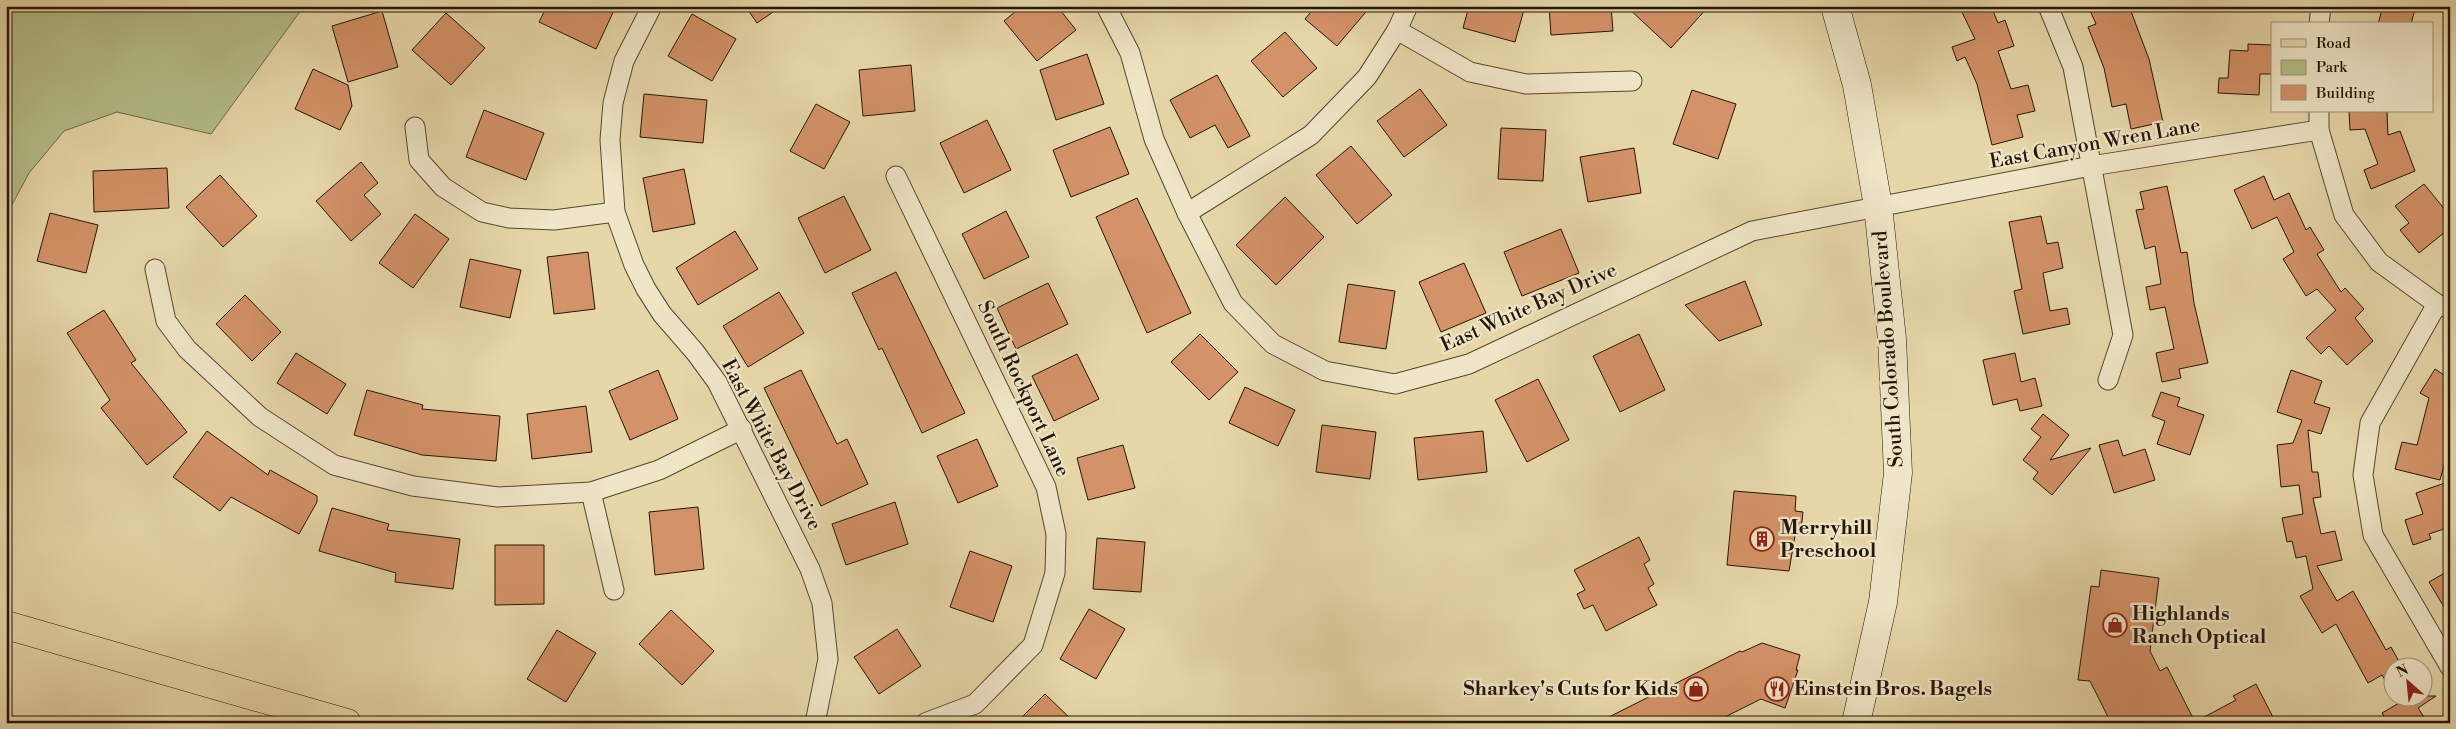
<svg xmlns="http://www.w3.org/2000/svg" width="2456" height="729" viewBox="0 0 2456 729" font-family="'Libre Bodoni',serif">
<style>
.green{fill:#b4be89;stroke:#6c6a48}
.building{fill:#d39267;stroke:#241707}
.lines{fill:none;stroke-linecap:round;stroke-linejoin:round}
.street-casing{stroke:#544730;stroke-width:21}
.secondary-casing{stroke:#241707;stroke-width:29}
.primary-casing{stroke:#241707;stroke-width:29}
.street{stroke:#efe5c7;stroke-width:19}
.secondary{stroke:#efe5c7;stroke-width:28}
.primary{stroke:#e6d7a9;stroke-width:28}
.labels{text-anchor:middle;dominant-baseline:central;stroke-width:4.5;stroke-linejoin:round;paint-order:stroke}
.street-label{font-size:20px;fill:#241707;stroke:#efe5c7}
.poi-label{font-size:20px;font-weight:bold;fill:#241707;stroke:#efe5c7;text-anchor:start}
</style>
<rect width="100%" height="100%" fill="#e6d7a9"/>
<filter id="stains"><feTurbulence type="fractalNoise" baseFrequency=".004" numOctaves="4"/><feColorMatrix values="0 0 0 0 .2 0 0 0 0 .09 0 0 0 0 .02 0 0 0 .5 -.17"/></filter>
<radialGradient id="worn" r=".72"><stop offset=".6" stop-color="#630" stop-opacity="0"/><stop offset="1" stop-color="#630" stop-opacity=".3"/></radialGradient>
<!-- green -->
<path class="green" d="M6 6H304L211 134 117 112 64 131 29 173 6 216Z"/>
<!-- building -->
<g class="building">
<path d="M547 6H616L596 49 539 22Z"/>
<path d="M745 6H782L757 23Z"/>
<path d="M1022 6H1057L1076 30 1037 61 1004 21Z"/>
<path d="M1316 6H1371L1337 46 1305 19Z"/>
<path d="M1469 6H1525L1515 42 1463 28Z"/>
<path d="M1549 6H1611L1613 31 1551 35Z"/>
<path d="M1626 6H1709L1671 48Z"/>
<path d="M1959 6H1991L1998 23 2005 20 2014 46 1998 51 2011 89 2028 85 2035 111 2017 115 2023 137 1992 145 1977 84 1965 57 1957 61 1952 47 1975 39Z"/>
<path d="M2088 6H2129L2149 59 2163 122 2131 129 2126 104 2112 107 2104 68 2088 27 2096 24Z"/>
<path d="M2383 6H2416L2411 24H2378Z"/>
<path d="M382 11 398 67 348 82 332 26Z"/>
<path d="M446 13 485 48 451 85 412 50Z"/>
<path d="M692 14 736 39 712 81 668 56Z"/>
<path d="M1285 32 1317 68 1283 97 1251 61Z"/>
<path d="M2248 44 2272 45V74H2260L2259 95 2218 93 2219 78H2228L2230 50 2248 51Z"/>
<path d="M1087 54 1104 104 1056 120 1040 70Z"/>
<path d="M911 65 915 111 863 116 859 70Z"/>
<path d="M313 69 348 85 352 106 340 130 295 109Z"/>
<path d="M1217 75 1250 136 1228 148 1215 125 1190 138 1170 100Z"/>
<path d="M1420 89 1447 125 1404 157 1377 121Z"/>
<path d="M1692 90 1736 104 1718 159 1673 144Z"/>
<path d="M644 94 707 100 703 143 640 137Z"/>
<path d="M816 104 850 122 824 169 790 151Z"/>
<path d="M484 110 544 133 526 180 466 157Z"/>
<path d="M2349 111H2387L2388 135 2400 131 2415 171 2371 189 2364 170 2378 164 2365 129 2350 130Z"/>
<path d="M987 120 1011 170 964 193 940 143Z"/>
<path d="M1110 127 1129 174 1071 197 1053 150Z"/>
<path d="M1501 128 1546 130 1543 181 1498 179Z"/>
<path d="M1351 146 1392 195 1357 224 1316 175Z"/>
<path d="M1634 148 1641 193 1588 202 1580 157Z"/>
<path d="M361 162 378 183 364 195 381 214 351 241 316 201Z"/>
<path d="M167 168 169 208 94 212 93 171Z"/>
<path d="M684 169 695 224 653 232 643 178Z"/>
<path d="M220 175 257 216 223 247 186 207Z"/>
<path d="M2264 176 2274 200 2289 193 2306 230 2310 227 2324 250 2317 254 2341 292 2345 288 2364 309 2355 318 2373 341 2347 365 2329 346 2321 354 2306 338 2336 310 2317 289 2306 296 2283 259 2294 252 2277 217 2252 229 2234 190Z"/>
<path d="M2424 184 2450 216V228L2419 253 2400 230 2409 223 2395 206Z"/>
<path d="M2167 186 2181 253 2187 252 2194 303 2208 363 2179 369 2181 378 2162 382 2156 353 2174 349 2165 307 2150 310 2146 287 2161 284 2155 246 2145 249 2136 210 2144 209 2140 192Z"/>
<path d="M844 196 871 250 825 273 798 218Z"/>
<path d="M1285 197 1324 237 1276 285 1236 245Z"/>
<path d="M1137 198 1191 313 1147 333 1096 217Z"/>
<path d="M1006 211 1029 257 984 279 962 234Z"/>
<path d="M50 213 98 225 86 273 37 261Z"/>
<path d="M415 214 449 239 413 288 379 263Z"/>
<path d="M2041 216 2047 244 2058 242 2063 268 2043 273 2050 311 2067 308 2070 324 2023 334 2014 291 2022 289 2009 222Z"/>
<path d="M1561 229 1579 273 1522 296 1504 252Z"/>
<path d="M735 231 758 269 698 305 676 268Z"/>
<path d="M588 252 595 309 554 314 547 257Z"/>
<path d="M470 259 521 270 510 318 460 307Z"/>
<path d="M1464 263 1486 313 1441 332 1419 282Z"/>
<path d="M896 272 965 413 922 433 882 348 879 350 852 293Z"/>
<path d="M1745 281 1762 325 1719 341 1685 305Z"/>
<path d="M1048 283 1068 324 1016 349 997 308Z"/>
<path d="M1348 284 1395 291 1386 349 1339 342Z"/>
<path d="M779 292 804 333 748 367 723 326Z"/>
<path d="M245 295 281 332 252 361 216 324Z"/>
<path d="M104 310 136 360 131 363 187 432 147 465 101 408 110 400 67 333Z"/>
<path d="M1200 334 1238 372 1209 400 1171 362Z"/>
<path d="M1639 334 1665 390 1620 412 1593 356Z"/>
<path d="M296 353 346 384 327 414 277 383Z"/>
<path d="M2015 353 2021 382 2035 378 2042 406 2020 411 2017 399 1993 405 1983 360Z"/>
<path d="M1077 354 1099 399 1054 421 1032 376Z"/>
<path d="M2435 369 2450 379V443L2440 480 2395 469 2402 442 2417 445 2429 398 2420 393Z"/>
<path d="M658 370 678 419 630 440 609 391Z"/>
<path d="M801 370 837 444 847 439 868 484 821 506 764 388Z"/>
<path d="M2291 370 2322 381 2314 403 2330 408 2321 434 2308 430 2312 472H2318L2321 497 2313 498 2321 534 2335 531 2342 560 2317 566 2337 601 2353 591 2386 650 2391 647 2401 665 2394 666V695L2382 675 2368 683 2336 624 2322 633 2300 596 2313 589 2306 556 2296 558 2292 541 2287 542 2282 518 2303 514 2299 485 2281 487 2277 445 2293 443 2302 420 2277 412Z"/>
<path d="M1538 379 1569 440 1527 462 1495 400Z"/>
<path d="M1245 387 1295 410 1278 446 1229 423Z"/>
<path d="M367 390 423 405 422 409 500 416 496 461 422 455 354 435Z"/>
<path d="M2161 392 2180 398 2177 406 2204 415 2190 455 2157 444 2165 421 2152 416Z"/>
<path d="M586 406 592 452 532 459 527 414Z"/>
<path d="M2043 414 2069 435 2050 460 2091 448 2052 495 2033 479 2038 472 2023 460 2041 437 2031 429Z"/>
<path d="M1322 425 1376 432 1370 479 1316 472Z"/>
<path d="M207 431 268 475 270 470 317 496V502L299 534 231 497 220 511 173 477Z"/>
<path d="M1483 431 1487 472 1418 480 1414 438Z"/>
<path d="M977 439 998 486 958 503 937 456Z"/>
<path d="M2118 440 2123 456 2145 449 2155 480 2114 493 2099 445Z"/>
<path d="M1123 445 1135 488 1088 500 1077 458Z"/>
<path d="M2445 483 2450 497V527L2429 534 2431 539 2413 545 2405 520 2423 514 2416 493Z"/>
<path d="M1734 491 1796 496 1795 511 1803 512 1801 530H1796L1789 571 1727 565Z"/>
<path d="M895 502 908 544 846 565 832 524Z"/>
<path d="M698 507 704 569 655 575 649 512Z"/>
<path d="M332 508 389 524 387 530 460 539 453 589 395 582 396 573 319 551Z"/>
<path d="M1639 537 1650 560 1644 564 1654 584 1648 588 1657 605 1606 631 1593 605 1584 609 1577 594 1585 590 1574 570Z"/>
<path d="M1097 538 1145 542 1141 592 1093 589Z"/>
<path d="M495 545H544V604L495 605Z"/>
<path d="M970 551 1012 566 993 622 950 607Z"/>
<path d="M2101 570 2159 578 2150 651 2160 671 2167 667 2195 722 2236 700 2233 696 2256 684 2276 723H2111L2090 681 2078 680 2091 586 2099 587Z"/>
<path d="M2450 570V617L2429 582Z"/>
<path d="M1089 609 1125 629 1096 679 1060 659Z"/>
<path d="M671 610 714 651 682 685 639 644Z"/>
<path d="M897 629 921 666 879 694 854 657Z"/>
<path d="M557 630 596 653 566 702 527 679Z"/>
<path d="M1762 643 1800 655 1796 670H1798L1785 708 1761 699 1713 723H1597L1740 651 1742 652Z"/>
<path d="M1045 694 1075 723H1016Z"/>
<path d="M2395 696H2436L2418 708 2428 723H2388L2382 713 2399 703Z"/>
</g>
<g class="lines">
<!-- street casing -->
<g class="street-casing">
<g id="street">
<path d="M652 6 624 61 613 103 610 140 615 212 634 265 646 289 662 314 695 352 717 382 810 569 822 603 828 659 815 723"/>
<path d="M1106 6 1130 53 1154 139 1187 213 1233 303 1273 344 1325 371 1395 384 1469 364 1752 231 2091 166 2319 130"/>
<path d="M2048 6 2073 67 2123 335 2108 380"/>
<path d="M2319 24 2321 6"/>
<path d="M1397 30 1470 72 1526 84 1632 81"/>
<path d="M2319 111V130L2344 215 2379 262 2437 304 2450 309"/>
<path d="M415 127 419 160 443 187 482 212 509 218 554 220 615 212"/>
<path d="M896 176 1046 487 1056 534 1055 573 1033 645 975 704 925 723"/>
<path d="M1187 213 1311 135 1367 77 1397 30 1408 6"/>
<path d="M155 269 166 321 187 349 260 417 334 465 413 486 498 497 591 492 659 470 742 429"/>
<path d="M2437 304 2370 423 2363 475 2373 535 2450 667"/>
<path d="M591 492 614 590"/>
</g>
</g>
<!-- secondary casing -->
<g class="secondary-casing">
<path id="secondary" d="M1835 6 1857 85 1878 206 1892 339 1898 473 1883 602 1856 723"/>
</g>
<!-- primary casing -->
<g class="primary-casing">
<path id="primary" d="M6 625 347 723"/>
</g>
<!-- street -->
<use href="#street" class="street"/>
<!-- secondary -->
<use href="#secondary" class="secondary"/>
<!-- primary -->
<use href="#primary" class="primary"/>
</g>
<!-- icons -->
<defs>
<g id="building-ring" transform="scale(1.25)"><circle r="9.5" fill="#efe5c7" stroke="#8f2418" stroke-width="1.5"/><path d="M-4-6H4V6H1V3H-1V6H-4ZM-2.5-4.3h1.7v1.8h-1.7ZM.8-4.3h1.7v1.8H.8ZM-2.5-1h1.7V.8h-1.7ZM.8-1h1.7V.8H.8Z" fill="#8f2418"/></g>
<g id="shop-ring" transform="scale(1.25)"><circle r="9.5" fill="#efe5c7" stroke="#8f2418" stroke-width="1.5"/><path d="M-5-2.5h2.3a2.7 3.5 0 0 1 5.4 0H5L5.5 6h-11ZM-1.5-2.5h3a1.5 2.3 0 0 0-3 0Z" fill="#8f2418"/></g>
<g id="restaurant-ring" transform="scale(1.25)"><circle r="9.5" fill="#efe5c7" stroke="#8f2418" stroke-width="1.5"/><path d="M-5-6h1v4h1v-4h1v4h1v-4h1v5L-1.5 .5V6h-2V.5L-5-1ZM5-6V6H3V1.5H1.5Q1.5-4 5-6Z" fill="#8f2418"/></g>
</defs>
<g fill-rule="evenodd">
<use href="#building-ring" x="1762" y="539"/>
<use href="#shop-ring" x="2115" y="625"/>
<use href="#shop-ring" x="1696" y="689"/>
<use href="#restaurant-ring" x="1777" y="689"/>
</g>
<g class="labels">
<!-- street labels -->
<g class="street-label">
<text transform="translate(2095 144) rotate(-10)">East Canyon Wren Lane</text>
<text transform="translate(1529 308) rotate(-24)">East White Bay Drive</text>
<text transform="translate(1889 349) rotate(-94)">South Colorado Boulevard</text>
<text transform="translate(1023 389) rotate(65)">South Rockport Lane</text>
<text transform="translate(771 445) rotate(62)">East White Bay Drive</text>
</g>
<!-- poi labels -->
<g class="poi-label">
<text x="1780" y="528">Merryhill<tspan x="1780" dy="23">Preschool</tspan></text>
<text x="2132" y="614">Highlands<tspan x="2132" dy="23">Ranch Optical</tspan></text>
<text x="1678" y="689" text-anchor="end">Sharkey's Cuts for Kids</text>
<text x="1794" y="689">Einstein Bros. Bagels</text>
</g>
</g>
<!-- margin -->
<rect width="2456" height="729" fill="none" stroke="#e6d7a9" stroke-width="25"/>
<rect x="8" y="8" width="2441" height="714" fill="none" stroke="#241707" stroke-width="2.5"/>
<rect x="12" y="12" width="2431" height="704" fill="none" stroke="#241707"/>
<!-- legend -->
<rect x="2271" y="22" width="162" height="90" fill="#efe5c7" stroke="#9e937a"/>
<rect x="2281" y="39" width="25" height="8" fill="#e6d7a9" stroke="#9e937a"/>
<text x="2316" y="48" font-size="15" fill="#241707">Road</text>
<rect x="2281" y="60" width="25" height="15" fill="#b4be89" stroke="#9e937a"/>
<text x="2316" y="72" font-size="15" fill="#241707">Park</text>
<rect x="2281" y="85" width="25" height="15" fill="#d39267" stroke="#9e937a"/>
<text x="2316" y="98" font-size="15" fill="#241707">Building</text>
<!-- north arrow -->
<g transform="translate(2408 682) rotate(333)"><circle r="24" fill="#efe5c7" stroke="#9e937a"/>
<path d="M0-4L9 19L0 12L-9 19Z" fill="#8f2418"/>
<text y="-8" font-size="14" font-weight="bold" text-anchor="middle" fill="#241707">N</text>
</g>
<rect width="100%" height="100%" filter="url(#stains)"/>
<rect width="100%" height="100%" fill="url(#worn)"/>
</svg>
